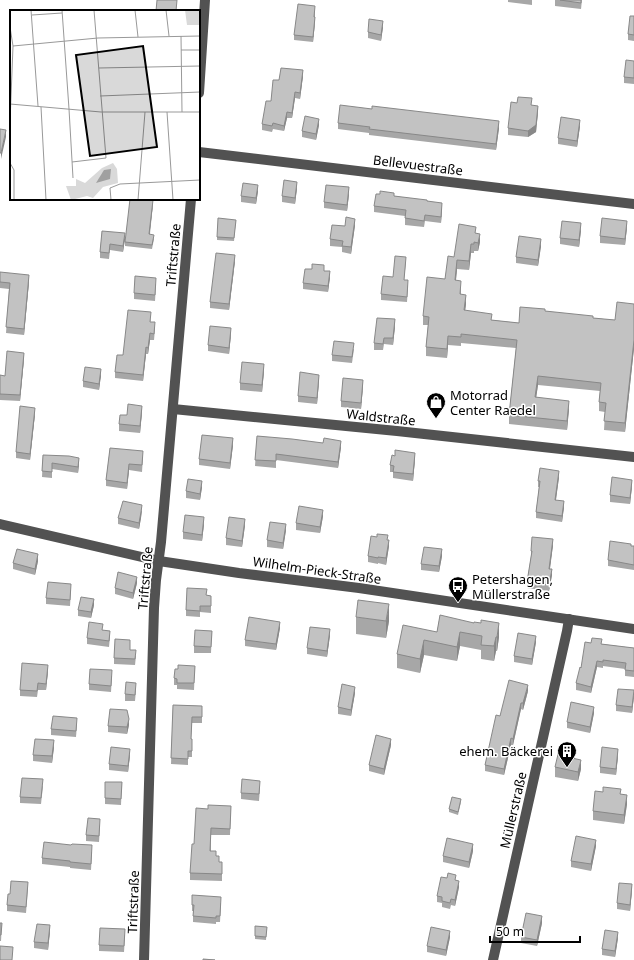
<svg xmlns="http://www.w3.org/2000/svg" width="634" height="960" viewBox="0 0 634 960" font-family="'Noto Sans',sans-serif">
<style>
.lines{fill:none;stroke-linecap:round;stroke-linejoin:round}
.minor{stroke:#525252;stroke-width:10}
.wall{fill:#a7a7a7}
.shaded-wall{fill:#888}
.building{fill:#c2c2c2;stroke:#888}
.labels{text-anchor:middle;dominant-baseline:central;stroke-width:3;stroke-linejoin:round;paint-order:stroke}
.street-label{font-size:13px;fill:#000;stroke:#fff}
.poi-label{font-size:13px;fill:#000;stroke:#fff;text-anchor:start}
.inset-road{fill:none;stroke:#999;stroke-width:1}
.view{fill:#000;fill-opacity:0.15;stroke:#000;stroke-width:2}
.inset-edge{fill:none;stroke:#000;stroke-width:2}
</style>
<rect width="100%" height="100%" fill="#fff"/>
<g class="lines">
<!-- minor -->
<g class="minor">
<path d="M199 93 205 0"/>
<path d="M199 152 634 204"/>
<path d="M173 409 397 431 634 457"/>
<path d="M0 524 159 561 239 573 359 588 634 629"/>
<path d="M144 960 154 608 156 580 161 542 191 199"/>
<path d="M493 960 567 631 569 619"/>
</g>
</g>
<!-- wall -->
<g class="wall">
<path d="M508 0H532V5L508 2Z"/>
<path d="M555 0H582L581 9 555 6Z"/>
<path d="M315 11V22L313 42 294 40V35Z"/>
<path d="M634 16V41L628 40V34Z"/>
<path d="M383 27 381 41 368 38V32Z"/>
<path d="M634 61V84L624 83V77Z"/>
<path d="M303 76 300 99 295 98 292 118H287L284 131 273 129 272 132 262 130V124L279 80Z"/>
<path d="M532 105 538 112 536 132 528 137 508 135V128Z"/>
<path d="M338 123 499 128 496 150 369 135V133L338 129Z"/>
<path d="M319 125 316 140 302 137V131Z"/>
<path d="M580 126 577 147 558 144V138Z"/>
<path d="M297 188 295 204 282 202V196Z"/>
<path d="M258 191 256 204 241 202V196Z"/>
<path d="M349 194 347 211 324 208V202Z"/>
<path d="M394 196 427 201 442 209 441 223 425 221 424 227 405 225V216L374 212V206Z"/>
<path d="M153 204 150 234 154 239 152 249 125 246V242Z"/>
<path d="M236 220 234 241 217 240V237Z"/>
<path d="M355 225 351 254 342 252V247L330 246V239L345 226Z"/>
<path d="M627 227 625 245 600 243V236Z"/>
<path d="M581 230 579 247 560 244V238Z"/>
<path d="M102 231 125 239 123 252 110 250 109 259 100 258V252Z"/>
<path d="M476 233 480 242 478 251H474V253H471L469 270 457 269 456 280 461 289V294L466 304 465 311 492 320 519 323 545 311 593 318 615 320 634 304V348L625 432 604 430 605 412 599 411V402L600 391 538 385 536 397 569 409 567 430 509 424V415L516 348 461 343V346L448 345 447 358 426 356V347L428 325H423V316L445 279 454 257Z"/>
<path d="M541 246 538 266 516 263V257Z"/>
<path d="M235 261 229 310 210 308V302Z"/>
<path d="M406 262 404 280 408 286 407 302 381 300V294L393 277Z"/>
<path d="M0 272 29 282 24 335 6 333 9 289 0 288Z"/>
<path d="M330 277 328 292 303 289V283Z"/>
<path d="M156 284 155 301 134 299V293Z"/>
<path d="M151 319 150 322 155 329 154 340H150L148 354H146L143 381 115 378V372L123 355Z"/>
<path d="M395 326 393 345 384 344 383 350H374V343Z"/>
<path d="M231 334 229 354 208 351V345Z"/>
<path d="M354 349 352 363 332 361V355Z"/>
<path d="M24 359 20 401 0 400V375L5 376Z"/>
<path d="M264 371 262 392 240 390V383Z"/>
<path d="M101 375 99 390 83 387V381Z"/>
<path d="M319 381 317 404 298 402V396Z"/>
<path d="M363 386 361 409 341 407V401Z"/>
<path d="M142 412 140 433 119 431V424L127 415Z"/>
<path d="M35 414 30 460 16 458V452Z"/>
<path d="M257 436 341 447 338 468 276 460V468L255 466Z"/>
<path d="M233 445 230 469 199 465V459Z"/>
<path d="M110 448 143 457 142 472 129 470 127 489 106 486V480Z"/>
<path d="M43 455 79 464 78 473 52 469V478L42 477Z"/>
<path d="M415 459 413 481 393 478V472H390V465Z"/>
<path d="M559 477 556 500 564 507 562 522 536 518V512L539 487H538V481Z"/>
<path d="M632 486 630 504 610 502V495Z"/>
<path d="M202 487 200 500 186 498V491Z"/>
<path d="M142 511 141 518 139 529 118 524V518Z"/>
<path d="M323 516 320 533 296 530V523Z"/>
<path d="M204 524 202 541 183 539V532Z"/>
<path d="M245 525 242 547 226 545V538Z"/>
<path d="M286 530 283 549 267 547V540Z"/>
<path d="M388 540 389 546 386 565 378 563V564L368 562V556Z"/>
<path d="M553 545 550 569 552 575 549 591 527 588V582L531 556V551Z"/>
<path d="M631 546H634V570L608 566V560Z"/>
<path d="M442 556 439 572 421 570V564Z"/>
<path d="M38 561 35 575 13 569V563Z"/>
<path d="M137 583 133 599 115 594V588Z"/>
<path d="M71 590 70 606 46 604V598Z"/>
<path d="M207 595 211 596V613L200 612V617L186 616V610Z"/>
<path d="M94 605 91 618 78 616V610Z"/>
<path d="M440 615 499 637 497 651H496L494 661 481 659V650L460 646 457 661 424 655 420 673 397 668V654L437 632Z"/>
<path d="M356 617 389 621 386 638 356 634Z"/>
<path d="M280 628 276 650 245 646V640Z"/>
<path d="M103 630 110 637 109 647 87 644V638Z"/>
<path d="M212 631 211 653H194V646Z"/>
<path d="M330 635 327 657 307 654V648Z"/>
<path d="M536 642 532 665 514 662V656Z"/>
<path d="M602 644 634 648V677L625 676V669L603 666V668L597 667 591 693 576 690V683L581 668Z"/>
<path d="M136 656 135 665 114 664V658Z"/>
<path d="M195 666 194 690 177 689V685H174V678L178 669Z"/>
<path d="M48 671 46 690H38L37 697 20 696V690Z"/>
<path d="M112 676 111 692 89 690V684Z"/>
<path d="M136 690 135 701H125V694Z"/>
<path d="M528 691 523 710 521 709 513 745H511L504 775 485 771V765L500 716Z"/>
<path d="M355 693 351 716 338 714V707Z"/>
<path d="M634 696 632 713 616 711V705Z"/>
<path d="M173 705 202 706V723H192L191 739H192V757H188V765L171 764Z"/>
<path d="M594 713 590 733 567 728V722Z"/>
<path d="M77 724 76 737 51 735V729Z"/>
<path d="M129 725 127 734 108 732V726Z"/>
<path d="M391 745 384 775 369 771V765Z"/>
<path d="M54 747 52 763 33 761V755Z"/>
<path d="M130 755 128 772 109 770V764Z"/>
<path d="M618 756 616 775 600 773V767Z"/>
<path d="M574 759 581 769 578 781 555 777V767Z"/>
<path d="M105 782H122L121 805 105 804Z"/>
<path d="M43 786 41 804 20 803V797Z"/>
<path d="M260 787 259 801 241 799V793Z"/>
<path d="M603 792 621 794 627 804 624 824 593 820V811Z"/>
<path d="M461 802 458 815 449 812V809Z"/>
<path d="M231 806 230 835H211V851L216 856 219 862H222V881L190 880V873L194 844 208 809Z"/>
<path d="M100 825 99 842 86 841V835Z"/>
<path d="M596 846 591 871 571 867V861Z"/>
<path d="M473 851 469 868 443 862V856Z"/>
<path d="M92 852 91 870 70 868V867L42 864V858Z"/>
<path d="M456 880 459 887 455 906 451 905 450 909 442 907V903L437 902V896Z"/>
<path d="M28 888 26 913 7 911V905L10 894Z"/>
<path d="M632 890 630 911 617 909V903Z"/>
<path d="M221 903 220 922H216V924L193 922V911H192V905Z"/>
<path d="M0 923H2L1 941H0Z"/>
<path d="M542 923 537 946 521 943V937Z"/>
<path d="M255 926 267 927 266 940 255 939Z"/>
<path d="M50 931 48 950 34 948V942Z"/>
<path d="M125 935 124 952 99 951V945Z"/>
<path d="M450 937 446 956 427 952V946Z"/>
<path d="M618 938 615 957 602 955V949Z"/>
</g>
<!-- shaded-wall -->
<g class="shaded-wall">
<path d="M315 17V22L313 42V37Z"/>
<path d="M383 21V27L381 41V35Z"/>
<path d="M303 70V76L300 99V93Z"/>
<path d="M295 92V98L292 118V113Z"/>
<path d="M538 106V112L536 132 528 137V131Z"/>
<path d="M287 112V118L284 131V126Z"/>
<path d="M319 119V125L316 140V134Z"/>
<path d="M580 120V126L577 147V141Z"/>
<path d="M499 121V128L496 150V144Z"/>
<path d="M6 130V137L1 159V153Z"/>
<path d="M297 182V188L295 204V198Z"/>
<path d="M258 185V191L256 204V198Z"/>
<path d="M349 187V194L347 211V205Z"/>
<path d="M153 200V204L149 238V234Z"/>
<path d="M442 203V209L441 223V217Z"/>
<path d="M355 219V225L351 254V247Z"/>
<path d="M627 221V227L625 245V239Z"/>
<path d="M581 223V230L579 247V240Z"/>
<path d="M125 233V239L123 252V246Z"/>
<path d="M480 234V242L478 251V243Z"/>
<path d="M541 239V246L538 266V260Z"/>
<path d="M471 244V253L469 270V261Z"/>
<path d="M235 255V261L229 310V304Z"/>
<path d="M457 260V269L455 289V280Z"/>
<path d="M330 271V277L328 292V286Z"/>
<path d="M29 275V282L24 335V329Z"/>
<path d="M466 295V304L464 319V310Z"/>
<path d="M395 319V326L393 345V338Z"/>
<path d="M231 328V334L229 354V348Z"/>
<path d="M150 333V340L148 354V348Z"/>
<path d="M448 336V345L447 358V349Z"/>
<path d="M634 340V348L625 432V423Z"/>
<path d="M146 347V354L143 381V375Z"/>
<path d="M24 353V359L20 401V395Z"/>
<path d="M264 364V371L262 392V385Z"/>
<path d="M101 369V375L99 390V384Z"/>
<path d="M319 375V381L317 404V398Z"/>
<path d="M538 376V385L535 406V397Z"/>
<path d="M363 380V386L361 409V403Z"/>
<path d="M569 401V409L567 430V421Z"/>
<path d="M142 406V412L140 433V426Z"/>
<path d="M35 408V414L30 460V454Z"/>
<path d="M233 438V445L230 469V463Z"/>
<path d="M341 441V447L338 468V462Z"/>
<path d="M415 453V459L413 481V474Z"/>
<path d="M79 458V464L78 473V467Z"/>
<path d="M129 464V470L127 489V483Z"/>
<path d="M559 471V477L555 506V500Z"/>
<path d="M632 480V486L630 504V498Z"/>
<path d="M202 481V487L200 500V494Z"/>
<path d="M564 501V507L562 522V516Z"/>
<path d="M142 505 141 518 139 529V523Z"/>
<path d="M323 510V516L320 533V527Z"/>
<path d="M204 517V524L202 541V535Z"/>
<path d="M245 519V525L242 547V541Z"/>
<path d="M286 524V530L283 549V543Z"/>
<path d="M553 539V545L549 575V569Z"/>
<path d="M389 540V546L386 565V558Z"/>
<path d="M442 549V556L439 572V566Z"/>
<path d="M38 554V561L35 575V569Z"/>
<path d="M552 569V575L549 591V585Z"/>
<path d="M137 577V583L133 599V593Z"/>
<path d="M94 599V605L91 618V612Z"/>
<path d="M389 604V621L386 638V621Z"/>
<path d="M280 622V628L276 650V644Z"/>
<path d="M499 623V637L497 651V637Z"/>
<path d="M330 629V635L327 657V651Z"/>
<path d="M460 632V646L457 661V647Z"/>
<path d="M536 636V642L532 665V659Z"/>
<path d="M496 637V651L494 661V646Z"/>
<path d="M424 640V655L420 673V659Z"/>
<path d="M597 661V667L591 693V687Z"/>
<path d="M48 665V671L46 690V684Z"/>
<path d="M528 685V691L523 710V703Z"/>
<path d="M355 687V693L351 716V710Z"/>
<path d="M634 690V696L632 713V707Z"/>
<path d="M521 703V709L513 745V739Z"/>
<path d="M594 707V713L590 733V727Z"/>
<path d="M129 719V725L127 734V727Z"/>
<path d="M511 738V745L504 775V769Z"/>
<path d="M391 739V745L384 775V769Z"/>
<path d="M54 740V747L52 763V756Z"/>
<path d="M130 749V755L128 772V766Z"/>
<path d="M574 749V758H572Z"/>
<path d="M618 749V756L616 775V769Z"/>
<path d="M581 760V769L578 781V772Z"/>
<path d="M627 795V804L624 824V815Z"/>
<path d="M596 840V846L591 871V864Z"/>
<path d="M473 844V851L469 868V862Z"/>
<path d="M459 881V887L455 906V900Z"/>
<path d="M632 884V890L630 911V905Z"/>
<path d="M542 916V923L537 946V940Z"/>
<path d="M50 925V931L48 950V943Z"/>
<path d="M450 931V937L446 956V950Z"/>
<path d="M618 932V938L615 957V951Z"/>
</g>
<!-- building -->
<g class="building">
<path d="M157 0H177L176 11H156Z"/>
<path d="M560 0H581V3Z"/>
<path d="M298 4 315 6 314 17H315L313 37 294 35Z"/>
<path d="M630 16H634V35L628 34Z"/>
<path d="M369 19 383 21 381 35 368 32Z"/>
<path d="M626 60 634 61V78L624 77Z"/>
<path d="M281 68 303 70 300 93 295 92 292 113 287 112 284 126 273 123 272 126 262 124 266 101H271L273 80H279Z"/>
<path d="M518 97 532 98 531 105 538 106 536 125 528 131 508 128 511 102 517 103Z"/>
<path d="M340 105 372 109V106L499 121 496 144 369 129 370 127 338 123Z"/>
<path d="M305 116 319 119 316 134 302 131Z"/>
<path d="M561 117 580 120 577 141 558 138Z"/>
<path d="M0 129 6 130 1 153H0Z"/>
<path d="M284 180 297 182 295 198 282 196Z"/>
<path d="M243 183 258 185 256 198 241 196Z"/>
<path d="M326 185 349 187 347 205 324 202Z"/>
<path d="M380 191 394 193V196L427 200V201L442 203 441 217 425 215 424 221 405 218 406 210 374 206 376 194H380Z"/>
<path d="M130 199H144L153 200 149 234 154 235 152 245 125 242Z"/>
<path d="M346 217 355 219 351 247 342 246 343 241 330 239 332 225 345 226Z"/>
<path d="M218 218 236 220 234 238 217 237Z"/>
<path d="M602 218 627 221 625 239 600 236Z"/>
<path d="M562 221 581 223 579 240 560 238Z"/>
<path d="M459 224 476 227 475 233 480 234 478 243 474 242V244H471L469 261 457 260 455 280 461 281 460 294 466 295 464 310 492 314 491 320 519 323 520 307 545 309V311L593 316V318L615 320 617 302 634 304V340L625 423 604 421 606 403 599 402 601 383 538 376 535 397 569 401 567 421 509 415 517 340 461 334V337L448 336 447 349 426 347 429 317 423 316 427 277 445 279 448 256 454 257Z"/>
<path d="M102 231 125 233 123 246 110 244 109 253 100 252Z"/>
<path d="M519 236 541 239 538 260 516 257Z"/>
<path d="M216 253 235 255 229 304 210 302Z"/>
<path d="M395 256 406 257 404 280H408L407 297 381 294 383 276 393 277Z"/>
<path d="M312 264 324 265V271H330L328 286 303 283 305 269H312Z"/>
<path d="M0 272 29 275 24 329 6 327 10 283 0 282Z"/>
<path d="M135 276 156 278 155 295 134 293Z"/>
<path d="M128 310 151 312 150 322H155L154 334 150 333 148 348 146 347 143 375 115 372 117 355H123Z"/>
<path d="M377 318 395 319 393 338H384L383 344 374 343Z"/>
<path d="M210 326 231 328 229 348 208 345Z"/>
<path d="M334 341 354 343 352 357 332 355Z"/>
<path d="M7 351 24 353 20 395 0 394V375L5 376Z"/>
<path d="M242 362 264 364 262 385 240 383Z"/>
<path d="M85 367 101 369 99 384 83 381Z"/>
<path d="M300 372 319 375 317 398 298 396Z"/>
<path d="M343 378 363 380 361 403 341 401Z"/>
<path d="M128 404 142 406 140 426 119 424 120 415H127Z"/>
<path d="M20 406 35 408 30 454 16 452Z"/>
<path d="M202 435 233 438 230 463 199 459Z"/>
<path d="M257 436 292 439 323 443 324 438 341 441 338 462 276 454V461L255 460Z"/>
<path d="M110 448 143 451 142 465 129 464 127 483 106 480Z"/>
<path d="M395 450 415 453 413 474 393 472 394 466 390 465 392 455 395 456Z"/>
<path d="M43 455 69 456 79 458 78 467 52 463V472L42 471Z"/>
<path d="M540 468 559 471 555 500 564 501 562 516 536 512 540 481H538Z"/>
<path d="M612 477 632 480 630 498 610 495Z"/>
<path d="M188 479 202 481 200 494 186 491Z"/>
<path d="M123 501 142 505 141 512 139 523 118 518Z"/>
<path d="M299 506 323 510 320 527 296 523Z"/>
<path d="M185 515 204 517 202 535 183 532Z"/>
<path d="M229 517 245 519 242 541 226 538Z"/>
<path d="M270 522 286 524 283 543 267 540Z"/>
<path d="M377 534 388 535 387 540H389L386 558 378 557V558L368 556 371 536 377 537Z"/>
<path d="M532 537 553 539 549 569H552L549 585 527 582 532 551H531Z"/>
<path d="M610 541 631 544V546H634V565L608 560Z"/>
<path d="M424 547 442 549 439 566 421 564Z"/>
<path d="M17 549 38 554 35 569 13 563Z"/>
<path d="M118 572 137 577 133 593 115 588Z"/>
<path d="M48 582 71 584 70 600 46 598Z"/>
<path d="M187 588 207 589 206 595 211 596V606H200V611L186 610Z"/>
<path d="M81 597 94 599 91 612 78 610Z"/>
<path d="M358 600 389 604 386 621 356 617Z"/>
<path d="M440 615 474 623V622L481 623V620L499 623 497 637H496L494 646 481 645 482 636 460 632 457 647 424 640 420 659 397 654 403 625 437 632Z"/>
<path d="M249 617 280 622 276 644 245 640Z"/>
<path d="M89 622 103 624 102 630 110 631 109 641 87 638Z"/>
<path d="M310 627 330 629 327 651 307 648Z"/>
<path d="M195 630 212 631 211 647 194 646Z"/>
<path d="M518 633 536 636 532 659 514 656Z"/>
<path d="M592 638 602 639 601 644 634 648V671L625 670 626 663 603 660V662L597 661 591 687 576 683 580 667 581 668 585 642 591 643Z"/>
<path d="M115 639 130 640V650H136L135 659 114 658Z"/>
<path d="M22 663 48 665 46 684 38 683 37 691 20 690Z"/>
<path d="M178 665 195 666 194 683H177V679L174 678 175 669H178Z"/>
<path d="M90 669 112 670 111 686 89 684Z"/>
<path d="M509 680 528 685 523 703H521L513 739 511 738 504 769 485 765 496 715 500 716Z"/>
<path d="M126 682 136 683 135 695 125 694Z"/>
<path d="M342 684 355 687 351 710 338 707Z"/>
<path d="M618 689 634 690 632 707 616 705Z"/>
<path d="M571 702 594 707 590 727 567 722Z"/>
<path d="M173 705 202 706V717H192L191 739H192V751H188V759L171 758Z"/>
<path d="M110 709 127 710 129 719 127 727 108 726Z"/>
<path d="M53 716 77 718 76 731 51 729Z"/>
<path d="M376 735 391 739 384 769 369 765Z"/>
<path d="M35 739 54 740 52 756 33 755Z"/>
<path d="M560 746 574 749 572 758 581 760 578 772 555 767Z"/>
<path d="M111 747 130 749 128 766 109 764Z"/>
<path d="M602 747 618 749 616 769 600 767Z"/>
<path d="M22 778 43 779 41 798 20 797Z"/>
<path d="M242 779 260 781 259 794 241 793Z"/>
<path d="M105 782H122L121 799 105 798Z"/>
<path d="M603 787 621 789 620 794 627 795 624 815 593 811 595 791 603 792Z"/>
<path d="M452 797 461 799 458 812 449 809Z"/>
<path d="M208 805 231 806 230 829 211 828 210 851H216V856H219V862H222V874L190 873 192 844H194L196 808 208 809Z"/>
<path d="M88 818 100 819 99 836 86 835Z"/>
<path d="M576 836 596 840 591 864 571 861Z"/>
<path d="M447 838 473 844 469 862 443 856Z"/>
<path d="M44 842 71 845 72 844 92 845 91 864 70 862V861L42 858Z"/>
<path d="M448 873 456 875 455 880 459 881 455 900 451 899 450 903 442 901V897L437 896 441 877 447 878Z"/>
<path d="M11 881 28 882 26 907 7 905 8 894H10Z"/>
<path d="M619 883 632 884 630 905 617 903Z"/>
<path d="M192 895 221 897 220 916H216V918L193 916 194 905H192Z"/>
<path d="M526 913 542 916 537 940 521 937Z"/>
<path d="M0 923H2L1 935H0Z"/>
<path d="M37 924 50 925 48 943 34 942Z"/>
<path d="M255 926 267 927 266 937 255 936Z"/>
<path d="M431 927 450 931 446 950 427 946Z"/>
<path d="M100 928 125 929 124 946 99 945Z"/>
<path d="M605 930 618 932 615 951 602 949Z"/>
<path d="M0 946 13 947 12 960H0Z"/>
<path d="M203 959 215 960H203Z"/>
</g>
<!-- icons -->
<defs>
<g id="shop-pin" transform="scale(1)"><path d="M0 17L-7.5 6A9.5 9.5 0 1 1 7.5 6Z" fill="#000" stroke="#fff"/><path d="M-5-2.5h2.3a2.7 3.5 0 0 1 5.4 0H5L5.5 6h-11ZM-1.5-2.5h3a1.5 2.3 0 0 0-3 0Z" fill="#fff"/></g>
<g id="bus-pin" transform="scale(1)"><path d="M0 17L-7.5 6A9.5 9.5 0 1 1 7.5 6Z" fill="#000" stroke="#fff"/><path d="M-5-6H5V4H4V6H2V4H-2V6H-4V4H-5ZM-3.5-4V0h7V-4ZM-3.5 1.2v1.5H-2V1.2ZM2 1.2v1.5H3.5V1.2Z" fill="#fff"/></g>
<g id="building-pin" transform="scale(1)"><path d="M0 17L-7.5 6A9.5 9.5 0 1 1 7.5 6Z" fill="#000" stroke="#fff"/><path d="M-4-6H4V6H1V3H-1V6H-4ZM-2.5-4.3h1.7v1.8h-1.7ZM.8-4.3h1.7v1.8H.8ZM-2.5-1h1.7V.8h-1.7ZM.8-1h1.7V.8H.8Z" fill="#fff"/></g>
</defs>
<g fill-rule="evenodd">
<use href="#shop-pin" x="436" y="402"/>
<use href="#bus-pin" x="458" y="586"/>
<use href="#building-pin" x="567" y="751"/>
</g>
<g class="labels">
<!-- street labels -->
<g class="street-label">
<text transform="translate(418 165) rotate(7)">Bellevuestraße</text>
<text transform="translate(173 255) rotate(-85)">Triftstraße</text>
<text transform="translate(381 417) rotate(6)">Waldstraße</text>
<text transform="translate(317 570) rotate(8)">Wilhelm-Pieck-Straße</text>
<text transform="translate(145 578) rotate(-85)">Triftstraße</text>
<text transform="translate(513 810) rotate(-77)">Müllerstraße</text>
<text transform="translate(133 902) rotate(-88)">Triftstraße</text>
</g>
<!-- poi labels -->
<g class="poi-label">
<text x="450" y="395">Motorrad<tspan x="450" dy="15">Center Raedel</tspan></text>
<text x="472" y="579">Petershagen,<tspan x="472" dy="15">Müllerstraße</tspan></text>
<text x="553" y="751" text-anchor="end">ehem. Bäckerei</text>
</g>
</g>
<!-- overview -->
<g transform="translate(10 10)">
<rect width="190" height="190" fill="#fff"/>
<path d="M175 0H190V15H177ZM103 153 107 159 108 173 93 177 83 188 77 186 61 190 56 176H66V169L75 173 92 158Z" fill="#d9d9d9"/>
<path d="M101 159 100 169 86 173 94 160Z" fill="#a0a0a0"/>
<path class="inset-road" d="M21 0 28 96M52 0 59 99M125 0 128 27M156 0 159 26M22 5 52 3M0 17 3 36 0 112M171 26 172 102M3 36 88 28 190 26M171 40H190M89 58 190 56M90 86 190 82M0 94 91 102H190M31 97 36 190M59 99 63 168M157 102 163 190M62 152 96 148 84 0M0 153 4 160V190M101 190 100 178 110 174 190 170M128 190 135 102"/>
<path class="view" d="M133 36 147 137 80 146 66 45Z"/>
<rect width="190" height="190" class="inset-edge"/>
</g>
<!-- scale -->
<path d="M490 936v6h90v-6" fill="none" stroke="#000000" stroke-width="2"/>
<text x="496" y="936" font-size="12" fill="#000000" stroke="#ffffff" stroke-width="3" paint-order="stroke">50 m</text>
</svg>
